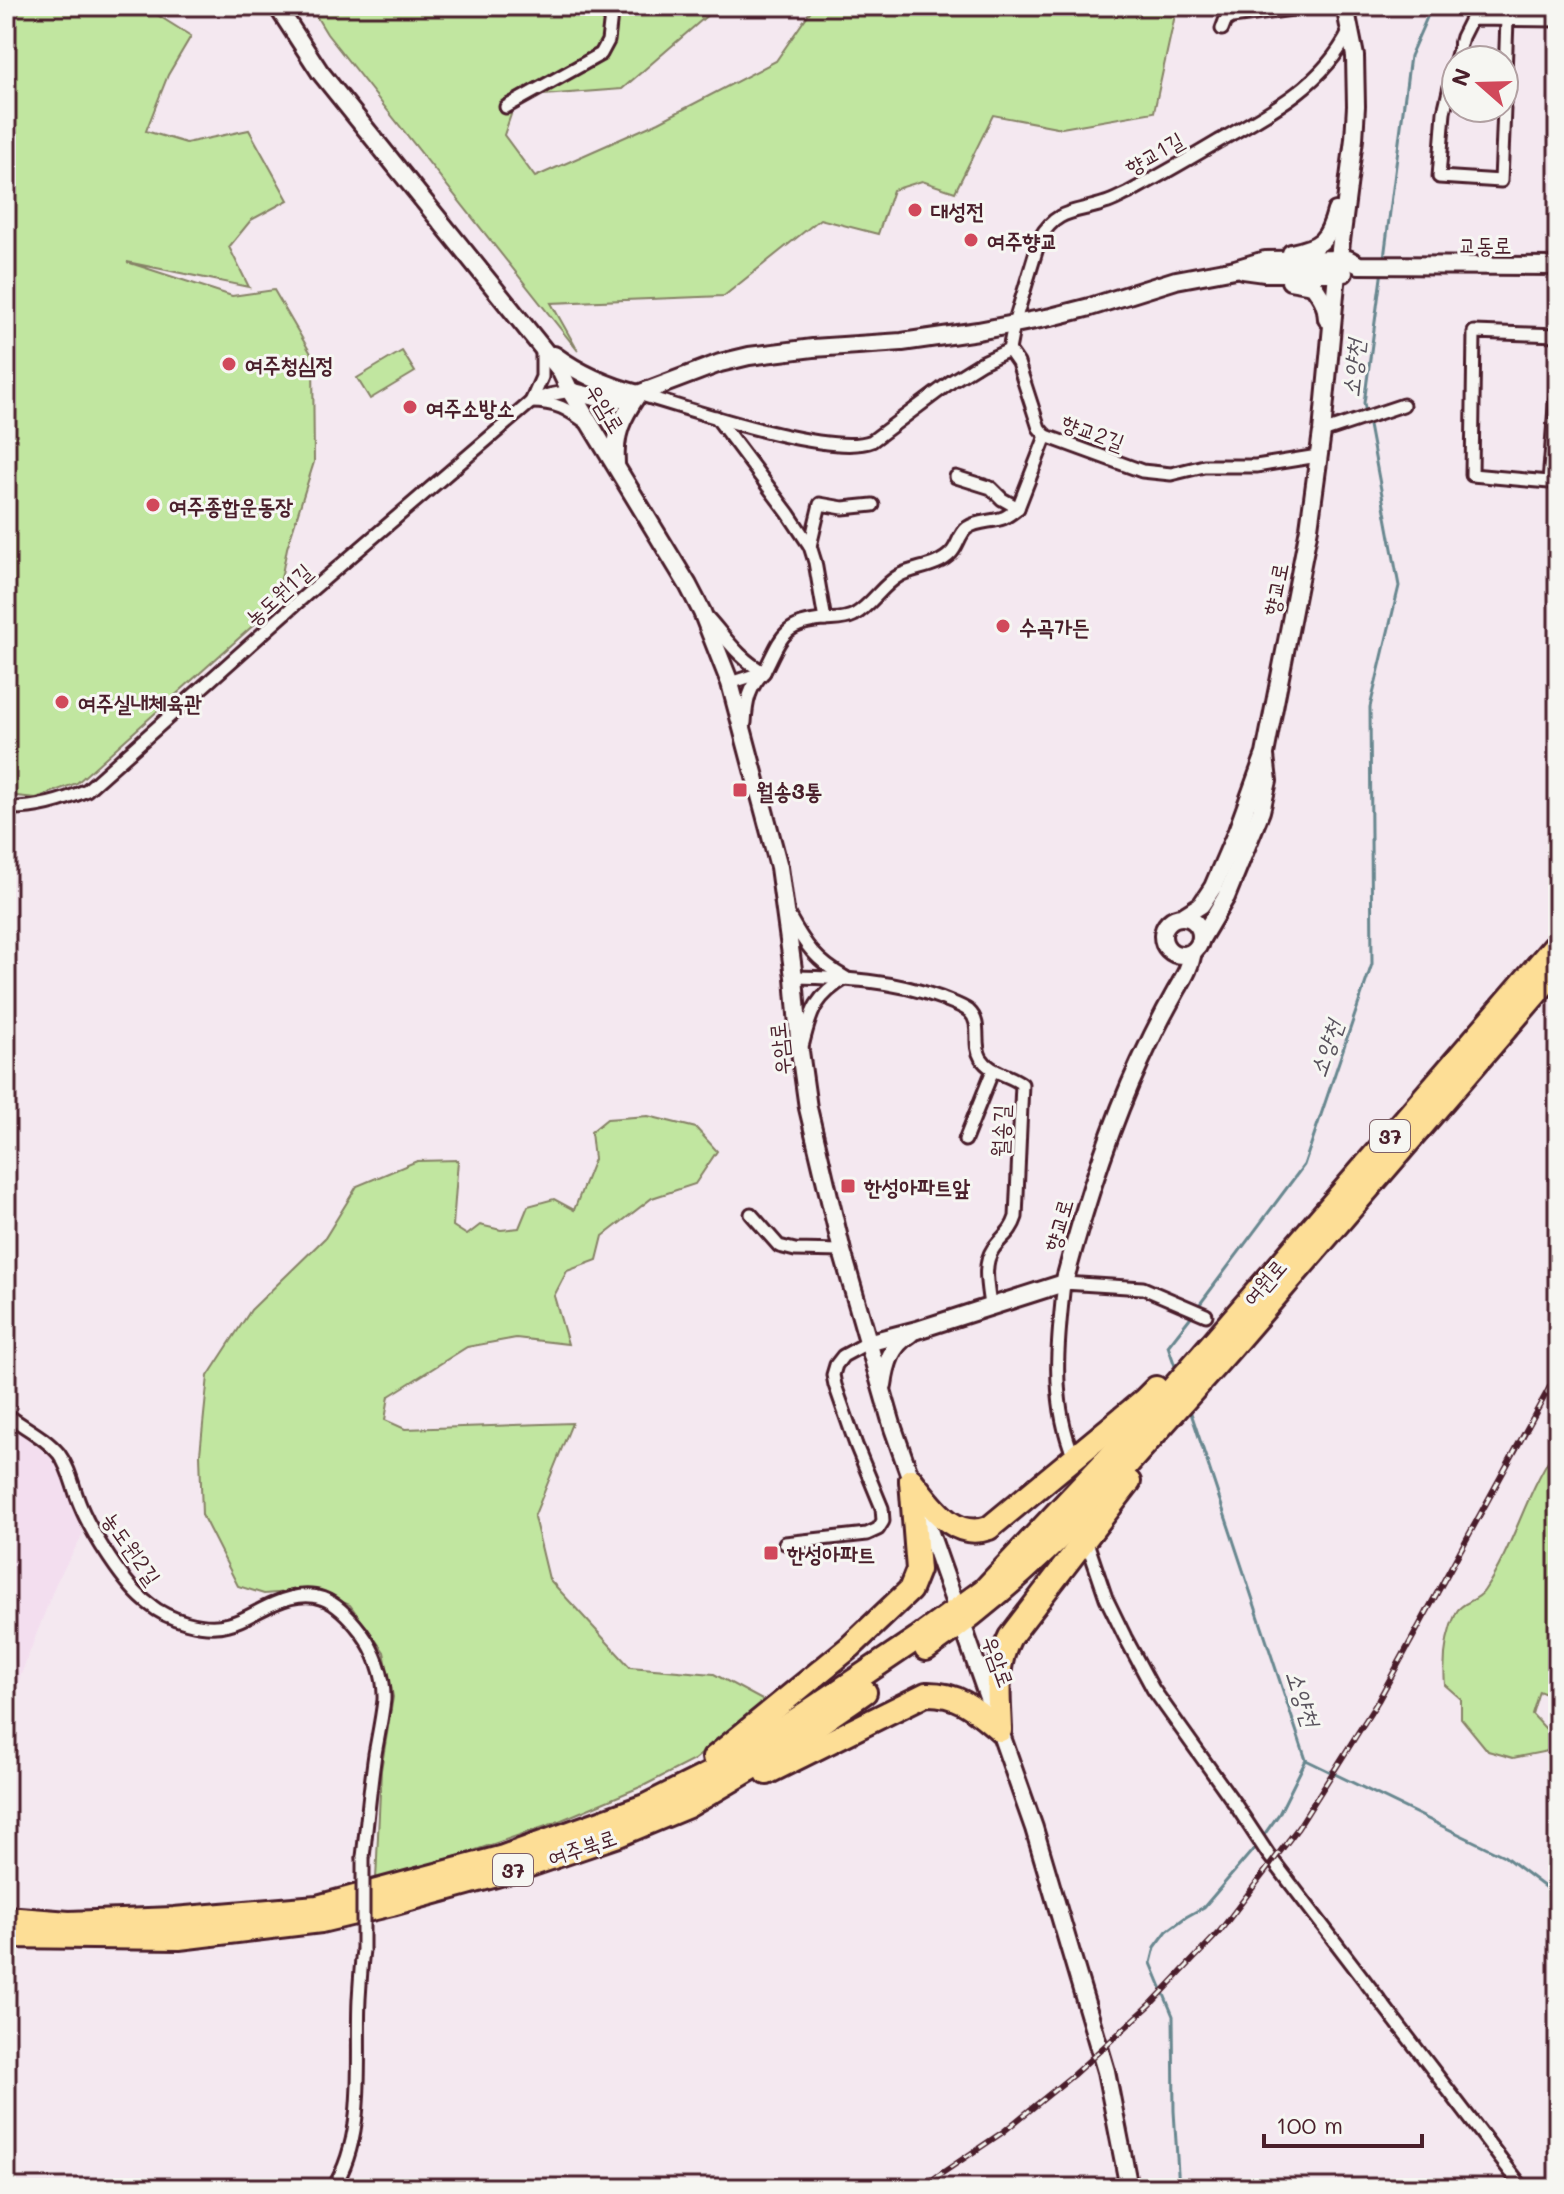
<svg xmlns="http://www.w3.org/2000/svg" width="1564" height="2194" viewBox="0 0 1564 2194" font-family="Mali,'Poor Story',sans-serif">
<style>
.built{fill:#f3deef}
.green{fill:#c1e6a0;stroke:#868266;stroke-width:2}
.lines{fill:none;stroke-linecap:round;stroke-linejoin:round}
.stream{stroke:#67878f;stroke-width:3}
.street-casing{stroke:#4a1f2b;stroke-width:17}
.secondary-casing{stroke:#4a1f2b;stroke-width:22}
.highway-casing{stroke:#4a1f2b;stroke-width:28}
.street{stroke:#f6f6f2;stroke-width:11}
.secondary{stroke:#f6f6f2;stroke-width:16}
.highway{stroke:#fdde96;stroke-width:22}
.rail-casing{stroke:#4a1f2b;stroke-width:6}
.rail{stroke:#f6f6f2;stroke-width:3;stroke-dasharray:9;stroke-linecap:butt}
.street-bridge-casing{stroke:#4a1f2b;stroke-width:17;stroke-linecap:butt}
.street-bridge{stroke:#f6f6f2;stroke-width:11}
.poi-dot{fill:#d1495b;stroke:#f6f6f2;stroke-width:3}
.labels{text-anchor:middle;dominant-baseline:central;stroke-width:6;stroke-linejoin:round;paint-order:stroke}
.shield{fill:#f6f6f2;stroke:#7e6067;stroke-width:2}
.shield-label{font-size:20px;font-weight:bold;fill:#4a1f2b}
.street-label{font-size:22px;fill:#4a1f2b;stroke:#f6f6f2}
.poi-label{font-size:22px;font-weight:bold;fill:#4a1f2b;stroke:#f6f6f2;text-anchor:start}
.water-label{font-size:24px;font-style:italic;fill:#59535d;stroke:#f6f6f2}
</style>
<rect width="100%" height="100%" fill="#f4e8f0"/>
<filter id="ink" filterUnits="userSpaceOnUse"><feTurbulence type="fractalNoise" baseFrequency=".0125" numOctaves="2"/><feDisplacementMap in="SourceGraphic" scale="16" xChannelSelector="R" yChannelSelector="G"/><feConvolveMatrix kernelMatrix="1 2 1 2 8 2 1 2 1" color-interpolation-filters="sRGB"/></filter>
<g filter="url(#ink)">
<!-- built -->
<path class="built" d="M6 1423 48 1454 62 1471 83 1534 56 1583 6 1714Z"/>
<!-- green -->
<g class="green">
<path d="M6 6H143L191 36 168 75 146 131 186 143 249 130 288 200 251 220 229 247 249 287 127 262 232 296 274 290 313 357 314 462 287 548 276 605 77 783 36 798 6 795Z"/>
<path d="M310 6H718L622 89 517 97 504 135 535 177 659 122 776 61 814 6H1177L1154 112 1062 128 993 115 955 192 922 181 893 190 878 234 820 219 724 296 551 303 578 351 327 34Z"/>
<path d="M402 351 415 372 370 399 357 378Z"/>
<path d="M648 1116 696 1128 717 1151 695 1184 652 1198 603 1236 597 1260 567 1271 554 1296 568 1344 516 1338 467 1347 389 1396 385 1420 405 1429 572 1423 534 1517 549 1579 630 1667 714 1674 766 1702 694 1760 645 1785 552 1824 461 1855 376 1880 381 1770 393 1697 384 1652 350 1605 314 1590 264 1594 238 1586 202 1515 200 1454 208 1376 251 1310 325 1238 357 1186 417 1161 458 1160 453 1226 467 1235 480 1225 501 1230 519 1228 528 1206 554 1199 574 1210 594 1159 591 1132 607 1119Z"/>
<path d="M1553 1453H1558V1699L1539 1691 1532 1714 1558 1742V1749L1513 1758 1488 1751 1461 1718V1699L1445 1685C1443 1661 1445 1636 1456 1613 1461 1602 1478 1601 1484 1591 1513 1548 1525 1496 1553 1453Z"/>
</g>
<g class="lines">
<!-- stream -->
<g class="stream">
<path d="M1384 258 1410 56 1432 6"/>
<path d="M1366 413 1364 403 1382 270"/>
<path d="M1197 1308 1304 1165 1372 964 1370 707 1399 586 1368 420"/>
<path d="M1176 1369 1168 1346 1193 1314"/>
<path d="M1190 1410 1306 1760 1504 1856 1558 1897"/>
<path d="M1261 1839 1279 1814 1306 1760"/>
<path d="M1179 2188 1174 2111 1173 2016 1151 1963 1155 1947 1167 1931 1186 1917 1204 1907 1257 1845"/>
</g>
<!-- street casing -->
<g class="street-casing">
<g id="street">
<path d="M1222 29 1225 21 1232 17 1316 6"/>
<path d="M1456 60 1462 37 1471 19 1558 20"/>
<path d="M1456 61 1444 112 1439 177 1501 181 1504 108"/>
<path d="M1504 103 1507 19"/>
<path d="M506 107 601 54 608 41 612 6"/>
<path d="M1558 335 1474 332 1472 475 1549 482 1558 370"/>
<path d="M542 347V377L531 402C557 402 567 409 587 423"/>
<path d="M1009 350 1018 363 1039 428 1046 436"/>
<path d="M638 394C686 408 831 458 872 441L952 381 981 363 1009 350 1014 324 1040 238C1057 208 1076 213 1105 203 1113 201 1121 196 1128 193 1159 176 1189 159 1219 141 1269 113 1323 85 1349 32"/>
<path d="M716 417 788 513 810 546 815 562 825 620"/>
<path d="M1322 432 1403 405"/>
<path d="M956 477 991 488 1002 499 1018 508"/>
<path d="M810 546 820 504 843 508 873 505"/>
<path d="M708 618C725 637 741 661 764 672 749 687 746 702 745 723"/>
<path d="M730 683 764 672C781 639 782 623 824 620 834 619 844 620 854 615 872 605 882 585 900 575 916 567 938 567 951 553 958 546 959 534 967 528 976 521 992 522 1003 518 1008 516 1013 512 1018 508L1046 436 1142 471 1171 474 1204 466H1256L1318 456"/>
<path d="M6 808C35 809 61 802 87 790L307 594 531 402 549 395 570 391"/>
<path d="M789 916C805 945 816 961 846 978 816 996 811 1010 803 1043"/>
<path d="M794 977C844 978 893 980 941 998 950 1002 961 1005 969 1011 983 1024 972 1043 981 1058 990 1073 1009 1074 1022 1084L1016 1217C1011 1233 1002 1236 993 1249 982 1265 988 1288 990 1306"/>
<path d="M965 1140 993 1070"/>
<path d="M751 1214 779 1246 795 1250 842 1251"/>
<path d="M6 1414C23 1427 45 1437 59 1454 70 1469 73 1488 80 1505 91 1532 125 1587 149 1604 168 1620 205 1631 229 1624 245 1620 258 1610 273 1604 314 1586 335 1598 361 1632 375 1651 385 1676 384 1700 382 1718 378 1737 375 1754 370 1788 367 1823 363 1857"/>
<path d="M1070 1447C1051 1393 1058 1338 1064 1283L1143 1288 1206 1315"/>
<path d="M785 1543 867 1534 878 1529 883 1521 882 1508 856 1445 835 1385 833 1375 836 1365 843 1356 867 1343"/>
<path d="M1089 1548 1106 1598 1125 1637 1153 1689 1235 1804 1268 1854 1523 2188"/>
<path d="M333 2188C367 2136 356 2059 359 1999 360 1983 361 1966 363 1950"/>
</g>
</g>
<!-- secondary casing -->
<g class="secondary-casing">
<g id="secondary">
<path d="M277 6 320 72 560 370 570 391 688 585 702 612 730 683 779 867 794 977 800 1051 808 1108 842 1251 893 1428 1034 1828 1106 2071 1129 2188"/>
<path d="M1291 253C1321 247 1328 241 1336 211"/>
<path d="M1243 270 1265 273H1344"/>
<path d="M1290 281 1313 285C1321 296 1327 305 1327 319"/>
<path d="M554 355C580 374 607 386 638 394 621 419 614 434 616 464"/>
<path d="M570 391 603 399 621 398 638 394 720 363 749 356 813 348 902 342 978 331 1051 317 1090 307 1176 280 1235 269 1265 260 1348 259 1359 265 1558 266"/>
<path d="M1182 917 1201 905 1213 887 1237 831 1265 754 1309 528 1322 432 1337 273 1354 139 1356 106 1355 56 1345 6"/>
<circle cx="1182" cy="936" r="19"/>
<path d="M1201 939 1226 897 1261 811 1268 781 1265 756"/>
<path d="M867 1343 917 1330 1064 1283C1084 1208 1107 1133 1140 1062 1151 1038 1163 1014 1176 991 1184 977 1190 968 1193 952"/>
<path d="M883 1385C886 1364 891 1345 910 1334"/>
</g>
</g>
<!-- highway casing -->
<g class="highway-casing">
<g id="highway">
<path d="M911 1480C931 1504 952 1541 989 1528L1144 1400 1156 1388"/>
<path d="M926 1649C984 1609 1036 1562 1085 1512L1230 1349 1558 968"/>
<path d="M1000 1730C999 1696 994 1668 1010 1637L1129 1482"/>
<path d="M714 1758 850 1647 910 1590 918 1570 911 1480"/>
<path d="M767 1773 926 1694C959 1693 976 1710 1000 1730"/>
<path d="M6 1918 69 1923 174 1919 317 1907 503 1857 645 1806 735 1761 919 1637 984 1590 1152 1412 1202 1355 1558 942"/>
<path d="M6 1936 179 1938 321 1921 392 1904 518 1869 618 1835 688 1806 769 1758 865 1692"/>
</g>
</g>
<!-- street -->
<use href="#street" class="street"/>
<!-- secondary -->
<use href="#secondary" class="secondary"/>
<!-- highway -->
<use href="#highway" class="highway"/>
<!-- rail casing -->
<g class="rail-casing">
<path id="rail" d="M920 2188 1003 2132 1073 2075 1150 2005 1220 1931 1298 1828 1378 1701 1558 1372"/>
</g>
<!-- rail -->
<use href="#rail" class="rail"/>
<!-- street-bridge casing -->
<g class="street-bridge-casing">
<path id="street-bridge" d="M363 1950V1857"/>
</g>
<!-- street-bridge -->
<use href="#street-bridge" class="street-bridge"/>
</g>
</g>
<!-- markers -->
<g class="poi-dot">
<circle cx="915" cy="210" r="8"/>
<circle cx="971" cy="240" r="8"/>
<circle cx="229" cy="364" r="8"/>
<circle cx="410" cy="407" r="8"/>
<circle cx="153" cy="505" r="8"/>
<circle cx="1003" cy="626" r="8"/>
<circle cx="62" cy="702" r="8"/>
<rect x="732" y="782" width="16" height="16" rx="4"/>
<rect x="840" y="1178" width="16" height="16" rx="4"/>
<rect x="763" y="1545" width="16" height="16" rx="4"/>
</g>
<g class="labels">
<!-- shield labels -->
<g class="shield">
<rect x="1370" y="1120" width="40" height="32" rx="6"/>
<rect x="493" y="1854" width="40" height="32" rx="6"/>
</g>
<g class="shield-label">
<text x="1390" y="1136">37</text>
<text x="513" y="1870">37</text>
</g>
<!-- street labels -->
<g class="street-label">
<text transform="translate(1154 153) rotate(-30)">향교1길</text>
<text x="1485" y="244">교동로</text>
<text transform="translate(606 408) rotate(59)">우암로</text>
<text transform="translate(1093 432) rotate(20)">향교2길</text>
<text transform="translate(1275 589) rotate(-79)">향교로</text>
<text transform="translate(278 594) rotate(-42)">농도원1길</text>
<text transform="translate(779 1049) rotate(-96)">우암로</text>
<text transform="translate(1000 1131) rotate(-88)">월송길</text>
<text transform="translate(1058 1225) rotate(-74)">향교로</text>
<text transform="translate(1264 1282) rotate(-49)">여원로</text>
<text transform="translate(132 1548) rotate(55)">농도원2길</text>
<text transform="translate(999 1661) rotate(70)">우암로</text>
<text transform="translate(582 1847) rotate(-19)">여주북로</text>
</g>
<!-- poi labels -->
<g class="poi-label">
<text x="931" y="210">대성전</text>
<text x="987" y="240">여주향교</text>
<text x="245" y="364">여주청심정</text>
<text x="426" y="407">여주소방소</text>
<text x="169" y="505">여주종합운동장</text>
<text x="1019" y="626">수곡가든</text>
<text x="78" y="702">여주실내체육관</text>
<text x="756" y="790">월송3통</text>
<text x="864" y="1186">한성아파트앞</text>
<text x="787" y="1553">한성아파트</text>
</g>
<!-- water labels -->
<g class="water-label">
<text transform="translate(1352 368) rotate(-84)">소양천</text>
<text transform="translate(1325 1048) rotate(-71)">소양천</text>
<text transform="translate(1304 1698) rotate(72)">소양천</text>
</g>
</g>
<!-- margin -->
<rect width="1564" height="2194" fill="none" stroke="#f6f6f2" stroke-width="32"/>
<rect x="16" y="16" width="1532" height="2162" fill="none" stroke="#4a1f2b" stroke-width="3" filter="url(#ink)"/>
<!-- north arrow -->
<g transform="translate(1480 84) rotate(290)"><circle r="38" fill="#f6f6f2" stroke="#b1a0a2" stroke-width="2"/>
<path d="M0-6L14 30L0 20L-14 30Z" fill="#d1495b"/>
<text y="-12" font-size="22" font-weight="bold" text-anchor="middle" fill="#4a1f2b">N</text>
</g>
<!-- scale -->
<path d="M1264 2134v12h158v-12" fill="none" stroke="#4a1f2b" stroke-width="4"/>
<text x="1276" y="2134" font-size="24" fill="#4a1f2b" stroke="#f6f6f2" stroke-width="6" paint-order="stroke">100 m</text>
</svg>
